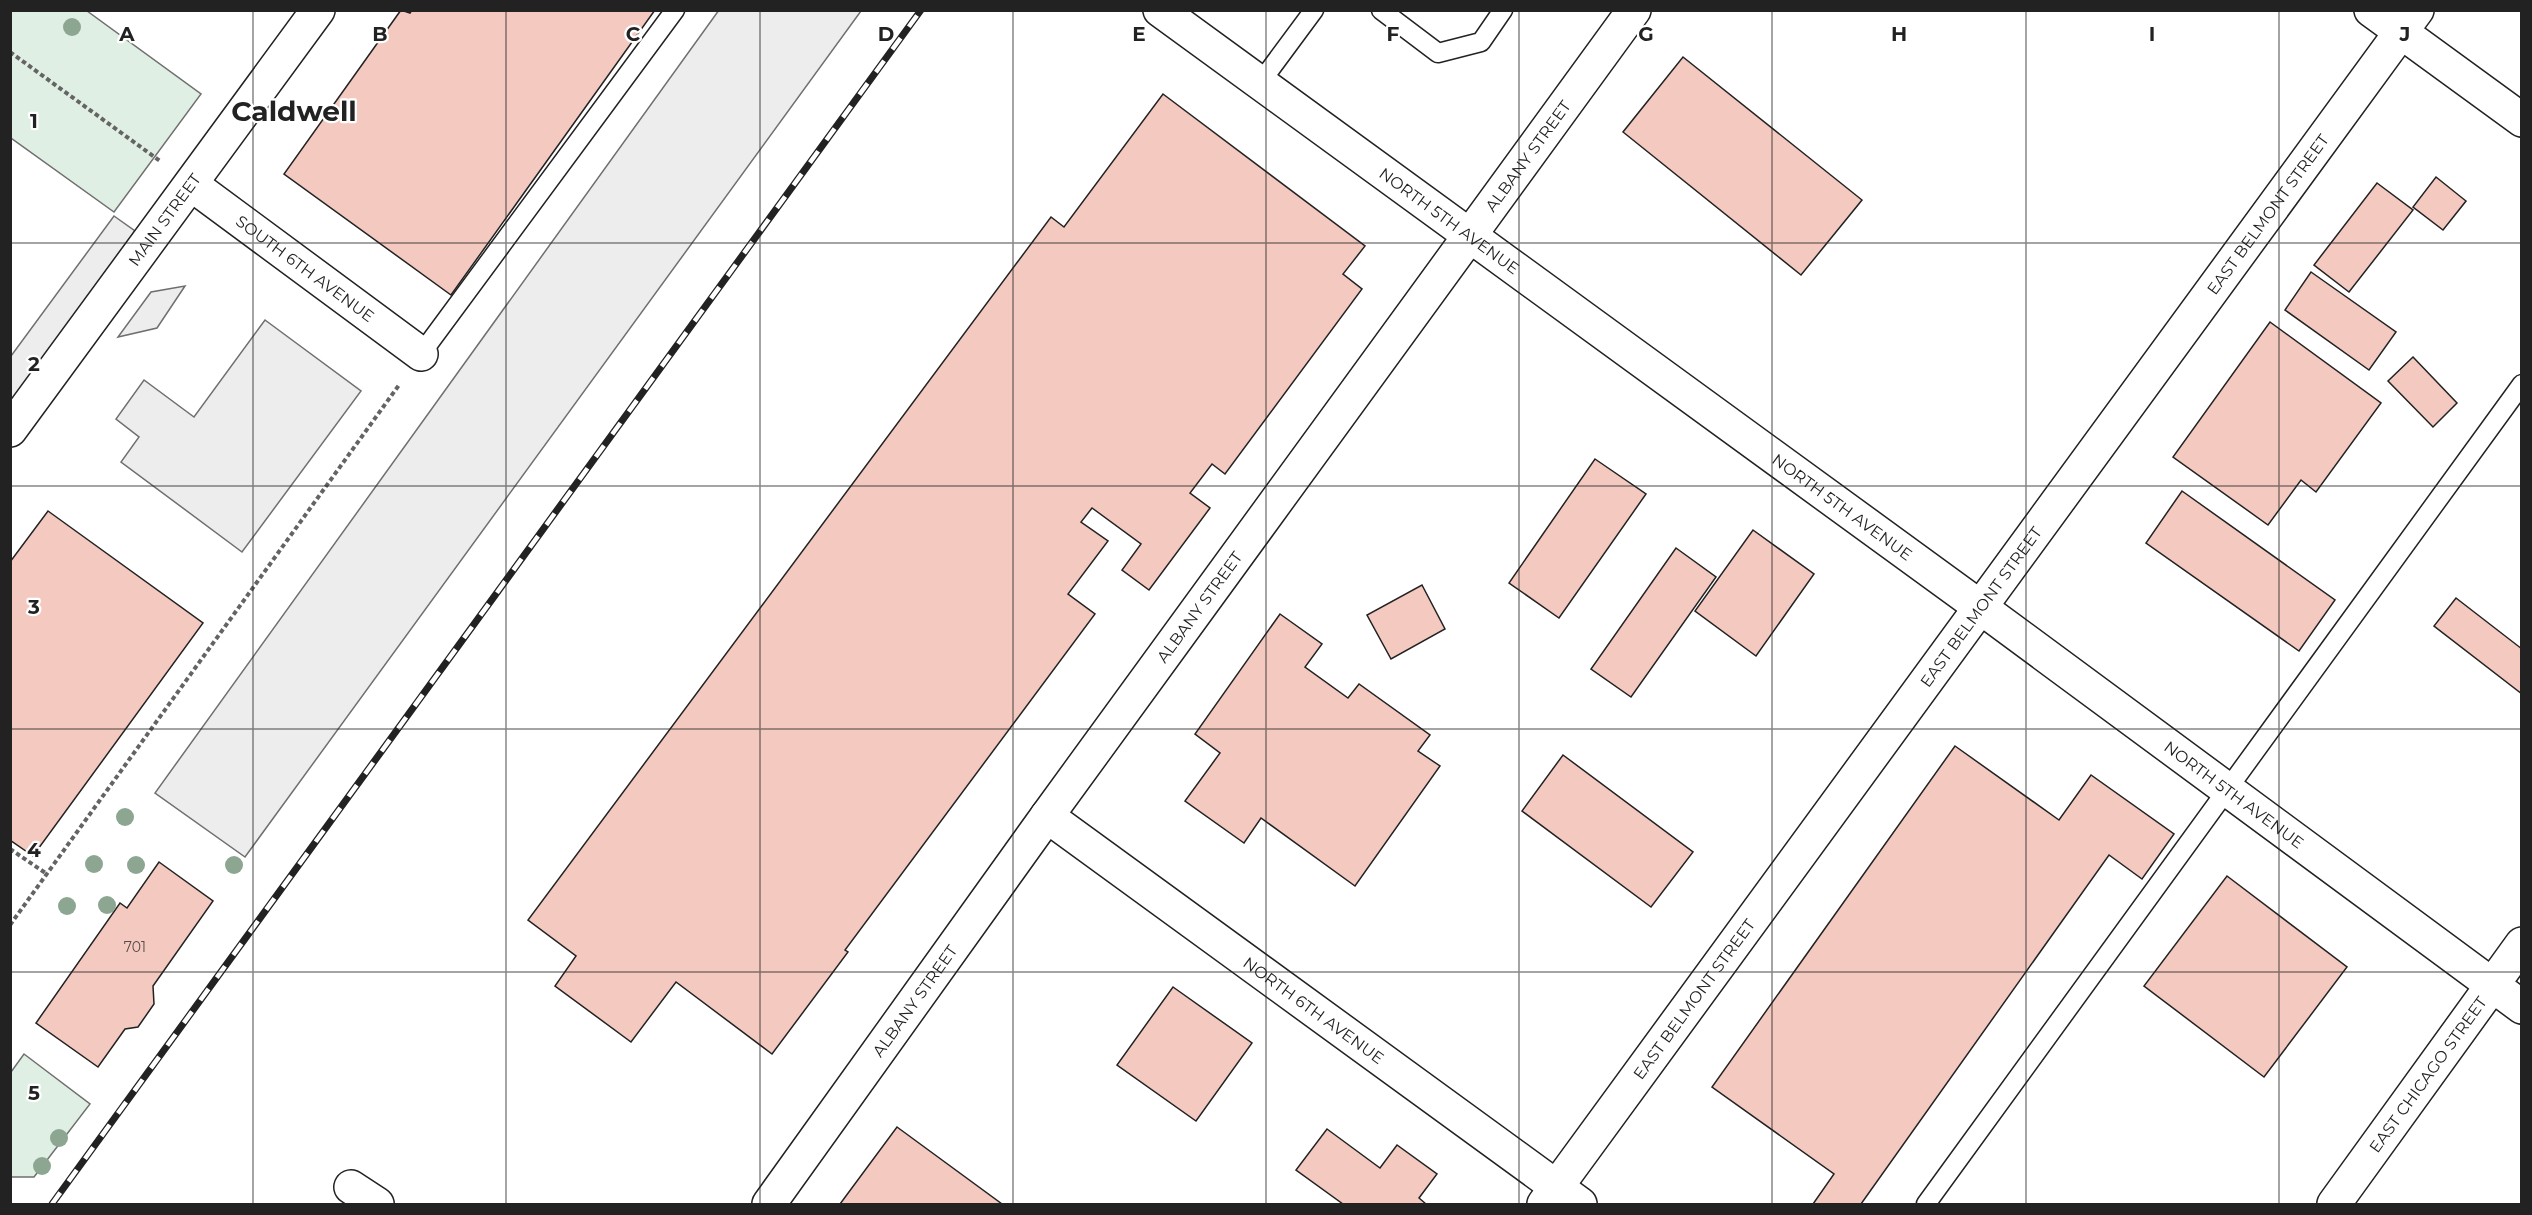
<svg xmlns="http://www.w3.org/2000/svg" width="2532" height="1215" viewBox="0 0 2532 1215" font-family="Montserrat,sans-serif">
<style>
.green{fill:#e0efe3;stroke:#6f6f6f;stroke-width:1.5}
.parking{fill:#ededed;stroke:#6f6f6f;stroke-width:1.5}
.building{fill:#f3c9c0;stroke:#222;stroke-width:1.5}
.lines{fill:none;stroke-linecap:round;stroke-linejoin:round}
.service-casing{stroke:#222;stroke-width:21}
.minor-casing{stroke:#222;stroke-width:36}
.tertiary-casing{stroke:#222;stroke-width:36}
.path{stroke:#646464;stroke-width:4;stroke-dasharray:4.5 3;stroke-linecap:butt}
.service{stroke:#fff;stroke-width:18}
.minor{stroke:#fff;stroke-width:33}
.tertiary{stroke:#fff;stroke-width:33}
.rail-casing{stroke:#222;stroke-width:7}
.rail{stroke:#fff;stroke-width:4.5;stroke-dasharray:14;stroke-linecap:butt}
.tree{fill:#8da692}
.grid{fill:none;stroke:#222;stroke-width:1.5;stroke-opacity:0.55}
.labels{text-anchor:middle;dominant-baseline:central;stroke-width:4.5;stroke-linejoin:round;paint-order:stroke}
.number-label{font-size:14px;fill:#564c4a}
.street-label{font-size:16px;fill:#222;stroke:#fff}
.town-label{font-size:28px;font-weight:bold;fill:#222;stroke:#fff}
.grid-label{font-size:20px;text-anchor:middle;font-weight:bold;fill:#222;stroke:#fff;stroke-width:4.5;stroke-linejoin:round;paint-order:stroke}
</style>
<rect width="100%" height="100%" fill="#fff"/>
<!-- green -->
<g class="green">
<path d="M11 10 87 11 201 94 114 212 11 138Z"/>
<path d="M24 1054 90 1104 34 1177H11V1072Z"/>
</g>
<!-- parking -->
<g class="parking">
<path d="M719 10 861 11 245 857 155 793Z"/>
<path d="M114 216 135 231 11 402V356Z"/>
<path d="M185 286 157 328 118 337 151 292Z"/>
<path d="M265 320 361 391 242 552 121 462 139 437 116 419 144 380 194 417Z"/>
</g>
<!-- building -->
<g class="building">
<path d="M401 10 410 13 412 10H655L451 295 284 174Z"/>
<path d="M1683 57 1862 200 1801 275 1623 132Z"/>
<path d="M1163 94 1365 246 1343 274 1362 289 1225 474 1212 464 1190 493 1210 508 1149 590 1122 570 1141 544 1092 508 1081 522 1108 541 1068 594 1095 614 845 950 848 952 772 1054 676 982 631 1042 555 986 576 956 528 920 1051 217 1064 227Z"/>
<path d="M2436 177 2466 201 2443 230 2413 207Z"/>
<path d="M2377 183 2413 210 2349 292 2314 265Z"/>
<path d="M2311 272 2396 332 2369 370 2285 310Z"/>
<path d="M2270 322 2381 403 2316 492 2301 480 2268 525 2173 457Z"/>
<path d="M2413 357 2457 403 2433 427 2388 381Z"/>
<path d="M1595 459 1646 494 1559 618 1509 583Z"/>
<path d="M2182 491 2335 600 2299 651 2146 543Z"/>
<path d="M48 511 203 623 33 856 10 840V562Z"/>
<path d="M1753 530 1814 574 1756 656 1695 611Z"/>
<path d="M1676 548 1716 577 1631 697 1591 669Z"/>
<path d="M1422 585 1445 629 1391 659 1367 615Z"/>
<path d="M2456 598 2522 649V694L2434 626Z"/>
<path d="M1280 614 1322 644 1305 667 1348 698 1359 684 1430 735 1418 751 1440 766 1355 886 1261 818 1244 843 1185 801 1220 753 1195 734Z"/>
<path d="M1955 746 2059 820 2091 775 2174 834 2142 879 2109 855 1861 1204H1813L1834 1174 1712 1087Z"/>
<path d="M1563 755 1693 852 1651 907 1522 811Z"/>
<path d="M159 862 213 901 153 986 154 1004 138 1027 125 1029 98 1067 36 1023 120 903 127 908Z"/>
<path d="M2227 876 2347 967 2264 1077 2144 986Z"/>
<path d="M1173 987 1252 1043 1196 1121 1117 1065Z"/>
<path d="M897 1127 1002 1204H840Z"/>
<path d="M1327 1129 1380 1168 1397 1145 1437 1174 1419 1198 1426 1204H1343L1296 1170Z"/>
</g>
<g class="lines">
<!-- service casing -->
<g class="service-casing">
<g id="service">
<path d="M1381 10 1438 53 1481 42 1503 10"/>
<path d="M1260 83 1314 10"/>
<path d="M421 354 675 10"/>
<path d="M1926 1204 2522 384"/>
</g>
</g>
<!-- minor casing -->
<g class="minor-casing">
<g id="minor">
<path id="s1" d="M1160 10 1980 607 2522 1007"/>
<path d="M2371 10 2522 120"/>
<path id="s2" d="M191 184 421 354"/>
<path id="s3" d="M10 430 318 10"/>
<path id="s4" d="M1047 816 1580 1204"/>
<path d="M351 1187 377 1204"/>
<path id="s5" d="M769 1204 1047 816 1634 10"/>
<path id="s6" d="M1544 1204 2417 10"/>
</g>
</g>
<!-- tertiary casing -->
<g class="tertiary-casing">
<g id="tertiary">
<path id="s7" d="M2334 1204 2522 944"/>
</g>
</g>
<!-- path -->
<g class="path">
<path d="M10 52 160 161"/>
<path d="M10 849 47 874"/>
<path d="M10 925 399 385"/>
</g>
<!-- service -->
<use href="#service" class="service"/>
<!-- minor -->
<use href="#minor" class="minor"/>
<!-- tertiary -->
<use href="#tertiary" class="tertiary"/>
<!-- rail casing -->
<g class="rail-casing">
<path id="rail" d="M52 1204 921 10"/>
</g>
<!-- rail -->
<use href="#rail" class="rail"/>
</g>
<!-- trees -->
<g class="tree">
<circle cx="72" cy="27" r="9"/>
<circle cx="125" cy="817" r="9"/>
<circle cx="94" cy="864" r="9"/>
<circle cx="136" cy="865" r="9"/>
<circle cx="234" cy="865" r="9"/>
<circle cx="107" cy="905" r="9"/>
<circle cx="67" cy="906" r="9"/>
<circle cx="59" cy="1138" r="9"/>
<circle cx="42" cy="1166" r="9"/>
</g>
<!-- grid -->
<path class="grid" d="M253 10V1204M506 10V1204M760 10V1204M1013 10V1204M1266 10V1204M1519 10V1204M1772 10V1204M2026 10V1204M2279 10V1204M10 243H2522M10 486H2522M10 729H2522M10 972H2522"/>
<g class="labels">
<!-- number labels -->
<g class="number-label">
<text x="135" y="947">701</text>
</g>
<!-- street labels -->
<g class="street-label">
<text stroke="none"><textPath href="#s5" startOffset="1294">ALBANY STREET</textPath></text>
<text stroke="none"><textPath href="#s6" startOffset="1226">EAST BELMONT STREET</textPath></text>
<text stroke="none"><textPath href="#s3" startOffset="261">MAIN STREET</textPath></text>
<text stroke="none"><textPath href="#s1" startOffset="358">NORTH 5TH AVENUE</textPath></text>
<text stroke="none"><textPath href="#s2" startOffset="142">SOUTH 6TH AVENUE</textPath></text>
<text stroke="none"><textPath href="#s1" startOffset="844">NORTH 5TH AVENUE</textPath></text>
<text stroke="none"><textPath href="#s5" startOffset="736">ALBANY STREET</textPath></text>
<text stroke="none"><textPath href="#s6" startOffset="740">EAST BELMONT STREET</textPath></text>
<text stroke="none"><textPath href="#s1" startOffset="1330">NORTH 5TH AVENUE</textPath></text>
<text stroke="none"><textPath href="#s5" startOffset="250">ALBANY STREET</textPath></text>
<text stroke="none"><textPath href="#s6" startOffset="254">EAST BELMONT STREET</textPath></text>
<text stroke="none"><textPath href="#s4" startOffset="330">NORTH 6TH AVENUE</textPath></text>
<text stroke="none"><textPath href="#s7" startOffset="160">EAST CHICAGO STREET</textPath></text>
</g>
<!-- town labels -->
<g class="town-label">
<text x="294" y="111">Caldwell</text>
</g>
</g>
<g class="grid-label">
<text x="127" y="41">A</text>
<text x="380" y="41">B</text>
<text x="633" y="41">C</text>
<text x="886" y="41">D</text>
<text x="1139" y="41">E</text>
<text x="1393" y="41">F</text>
<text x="1646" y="41">G</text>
<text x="1899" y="41">H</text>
<text x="2152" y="41">I</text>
<text x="2405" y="41">J</text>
<text x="34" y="128">1</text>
<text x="34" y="371">2</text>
<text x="34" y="614">3</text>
<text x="34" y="857">4</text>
<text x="34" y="1100">5</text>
</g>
<!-- border -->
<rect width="2532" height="1215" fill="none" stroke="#222222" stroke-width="24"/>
</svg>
